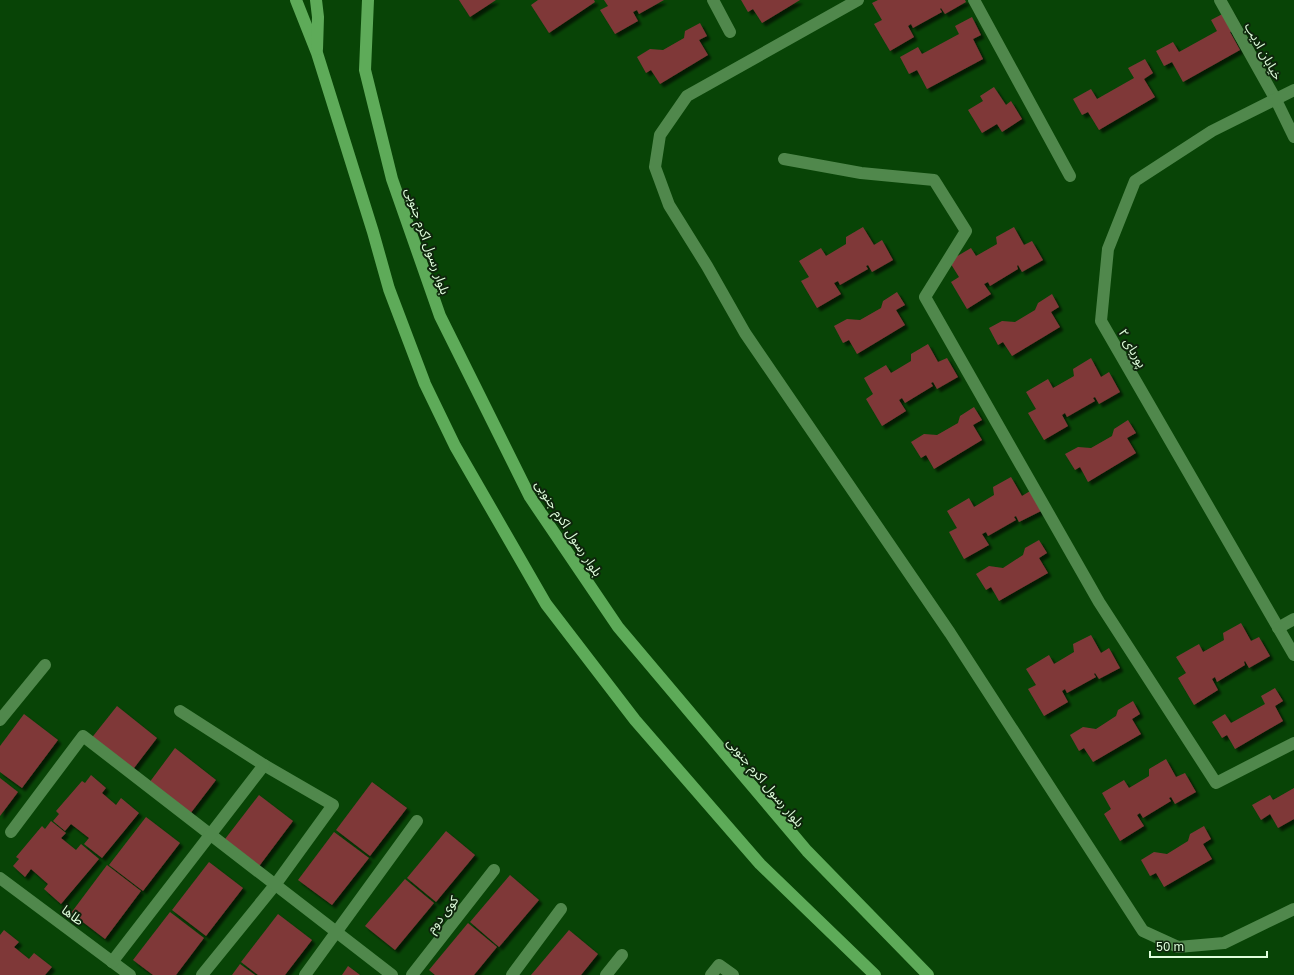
<svg xmlns="http://www.w3.org/2000/svg" width="1294" height="975" viewBox="0 0 1294 975" font-family="'Golos Text','Noto Sans Arabic',sans-serif">
<style>
.building{fill:#7f3939;filter:url(#shadow)}
.lines{fill:none;stroke-linecap:round;stroke-linejoin:round}
.minor{stroke:#50884c;stroke-width:12}
.major{stroke:#5eab59;stroke-width:12}
.labels{text-anchor:middle;dominant-baseline:central;stroke-width:4;stroke-linejoin:round;paint-order:stroke}
.street-label{font-size:13px;fill:#dffddc;stroke:#0e250c}
</style>
<defs>
<filter id="shadow"><feDropShadow dx="3.5" dy="3.5" stdDeviation="1" flood-color="#0009"/></filter>
</defs>
<rect width="100%" height="100%" fill="#084406"/>
<!-- building -->
<g class="building">
<path d="M459 0H496L470 17Z"/>
<path d="M538 0H594L595 2 549 33 531 5Z"/>
<path d="M604 0H664L639 14 637 10 633 12 638 21 615 34 600 10 608 6Z"/>
<path d="M741 0H800L762 23 753 9 748 12Z"/>
<path d="M878 0H965L966 2 945 14 941 8 940 9 942 12 913 28 911 24 908 26 914 37 890 51 874 24 882 20 872 3Z"/>
<path d="M1230 10 1239 27 1230 32 1240 50 1183 82 1172 62 1164 66 1156 51 1173 42 1179 52 1217 31 1211 20Z"/>
<path d="M972 17 981 35 973 39 983 59 927 89 917 70 909 74 900 57 918 47 922 54 959 34 955 26Z"/>
<path d="M700 23 707 36 699 40 708 55 660 84 651 70 646 73 637 57 650 49 663 50 684 38 685 31Z"/>
<path d="M1145 59 1153 73 1144 79 1155 97 1099 130 1088 112 1082 115 1073 99 1091 89 1097 99 1134 78 1128 68Z"/>
<path d="M994 87 1006 105 1011 101 1022 119 1002 132 997 124 982 133 968 110 983 101 980 96Z"/>
<path d="M863 227 874 245 882 240 893 260 872 272 868 265 866 266 868 269 840 285 838 281 834 283 841 294 817 308 801 281 809 277 799 261 821 248 826 256 846 244V237Z"/>
<path d="M1014 227 1024 245 1032 241 1043 260 1022 272 1018 265 1017 266 1018 269 990 286 988 282 984 284 991 294 967 309 951 282 959 277 949 261 971 248 976 256 997 244 996 237Z"/>
<path d="M897 292 905 305 896 310 905 325 857 354 849 340 843 343 834 326 847 319 860 320 881 308 883 301Z"/>
<path d="M1052 294 1059 307 1051 312 1060 327 1012 356 1003 342 998 345 989 328 1002 321 1015 322 1035 310 1038 303Z"/>
<path d="M928 344 938 362 947 358 958 377 937 389 933 382 931 383 933 386 905 403 902 398 899 400 906 411 882 426 866 399 873 394 864 378 886 365 891 373 911 361V354Z"/>
<path d="M1091 358 1101 377 1109 372 1120 392 1099 404 1095 397 1093 398 1095 401 1067 417 1065 413 1062 415 1068 426 1044 440 1028 413 1036 409 1026 392 1048 379 1053 388 1074 376 1073 369Z"/>
<path d="M974 407 982 420 973 425 982 440 934 469 926 455 921 458 911 442 924 434 937 435 958 423 960 416Z"/>
<path d="M1128 420 1136 433 1127 438 1136 453 1088 482 1080 467 1075 470 1065 454 1078 447 1091 448 1112 436 1114 429Z"/>
<path d="M1011 477 1022 496 1030 491 1041 511 1019 522 1016 516 1014 517 1016 520 988 536 986 532 982 534 989 545 964 559 949 532 957 528 947 511 969 498 974 507 994 495 993 487Z"/>
<path d="M1039 540 1047 553 1039 558 1048 573 999 601 991 587 986 590 976 574 989 566 1003 568 1023 555 1025 548Z"/>
<path d="M1241 623 1251 641 1259 637 1270 656 1249 668 1245 661 1244 662 1245 665 1217 682 1215 677 1212 679 1218 690 1194 705 1178 678 1186 673 1176 657 1199 644 1203 652 1224 640 1223 633Z"/>
<path d="M1091 635 1101 653 1109 648 1120 668 1099 679 1095 673 1094 674 1096 677 1067 693 1065 689 1062 691 1068 702 1044 716 1028 689 1036 685 1026 669 1049 655 1054 664 1074 652 1073 644Z"/>
<path d="M1275 688 1283 701 1275 706 1283 721 1235 749 1227 735 1222 738 1212 722 1225 714 1231 723 1265 704 1261 696Z"/>
<path d="M1133 701 1140 714 1132 719 1141 734 1093 762 1084 748 1079 751 1070 735 1083 727 1096 729 1116 716 1118 710Z"/>
<path d="M117 706 157 738 131 772 90 740Z"/>
<path d="M24 714 58 740 22 788 0 772V746Z"/>
<path d="M175 748 216 780 190 814 149 783Z"/>
<path d="M1166 759 1176 777 1185 773 1196 792 1175 804 1171 797 1169 798 1171 801 1143 818 1140 813 1137 815 1144 826 1120 841 1104 814 1111 809 1102 793 1124 780 1129 788 1149 776V769Z"/>
<path d="M91 775 106 788 102 793 116 805 121 798 139 813 102 858 84 844 89 838 71 824 65 831 53 821 59 814 56 811 82 781 85 783Z"/>
<path d="M0 778 18 792 0 816Z"/>
<path d="M372 782 407 808 370 856 336 830Z"/>
<path d="M1294 788V819L1278 828 1270 814 1261 820 1252 805 1270 795 1273 800Z"/>
<path d="M259 795 293 821 257 869 222 843Z"/>
<path d="M146 817 180 843 143 891 109 865Z"/>
<path d="M51 821 66 833 61 838 76 850 81 844 99 859 61 904 44 889 48 884 31 869 25 877 13 866 19 859 16 857 42 826 45 829Z"/>
<path d="M1204 826 1211 839 1203 844 1212 859 1164 887 1156 873 1150 876 1141 860 1154 852 1167 854 1188 841 1190 834Z"/>
<path d="M446 831 475 855 436 902 407 878Z"/>
<path d="M334 832 369 858 332 905 298 880Z"/>
<path d="M209 862 243 888 206 936 172 910Z"/>
<path d="M107 865 141 891 105 939 71 913Z"/>
<path d="M510 875 539 900 499 947 470 922Z"/>
<path d="M405 879 434 903 395 950 365 926Z"/>
<path d="M170 912 204 938 176 975H153L133 960Z"/>
<path d="M278 914 312 940 285 975H258L241 962Z"/>
<path d="M468 923 497 947 474 975H435L429 970Z"/>
<path d="M4 930 19 942 14 947 29 959 34 953 52 967 45 975H0V935Z"/>
<path d="M569 930 598 954 581 975H531Z"/>
<path d="M240 964 255 975H232Z"/>
<path d="M348 966 360 975H342Z"/>
</g>
<g class="lines">
<!-- minor -->
<g class="minor">
<path d="M713 0 730 32"/>
<path d="M858 0 687 96 660 135 655 167 669 205 707 266 745 333 950 633 1143 931 1178 947 1224 943 1294 909"/>
<path d="M974 0 1070 176"/>
<path d="M1220 0 1276 100 1294 137"/>
<path d="M1294 90 1212 131 1135 181 1108 249 1101 321 1294 655"/>
<path d="M784 159 861 173 934 180 966 231 925 297 1099 602 1216 783 1294 743"/>
<path d="M1278 628 1294 619"/>
<path d="M180 711 264 765 333 805 275 885 202 975"/>
<path d="M0 720 45 665"/>
<path d="M11 832 83 736 392 975"/>
<path d="M0 878 130 975"/>
<path d="M112 962 264 765"/>
<path d="M305 975 417 821"/>
<path d="M412 975 494 870"/>
<path d="M512 975 561 909"/>
<path d="M606 975 622 955"/>
<path d="M711 975 719 965 733 975"/>
</g>
<!-- major -->
<g class="major">
<path d="M296 0 317 53 373 232 389 289 425 384 455 446 546 604 635 720 760 864 875 975"/>
<path d="M316 0 318 17 317 49"/>
<path d="M368 0 365 70 392 179 440 316 530 497 618 627 807 851 928 975"/>
</g>
</g>
<g class="labels">
<!-- street labels -->
<g class="street-label">
<text transform="translate(1264 51) rotate(61)">خیابان ادیب</text>
<text transform="translate(428 241) rotate(71)">بلوار رسول اکرم جنوبی</text>
<text transform="translate(1133 348) rotate(60)">پوریای ۲</text>
<text transform="translate(569 528) rotate(57)">بلوار رسول اکرم جنوبی</text>
<text transform="translate(766 782) rotate(50)">بلوار رسول اکرم جنوبی</text>
<text transform="translate(442 914) rotate(-52)">کوی دوم</text>
<text transform="translate(73 915) rotate(37)">طاها</text>
</g>
</g>
<!-- scale -->
<path d="M1150 951v6h117v-6" fill="none" stroke="#dffddc" stroke-width="2"/>
<text x="1156" y="951" font-size="12" fill="#dffddc" stroke="#0e250c" stroke-width="3" paint-order="stroke">50 m</text>
</svg>
